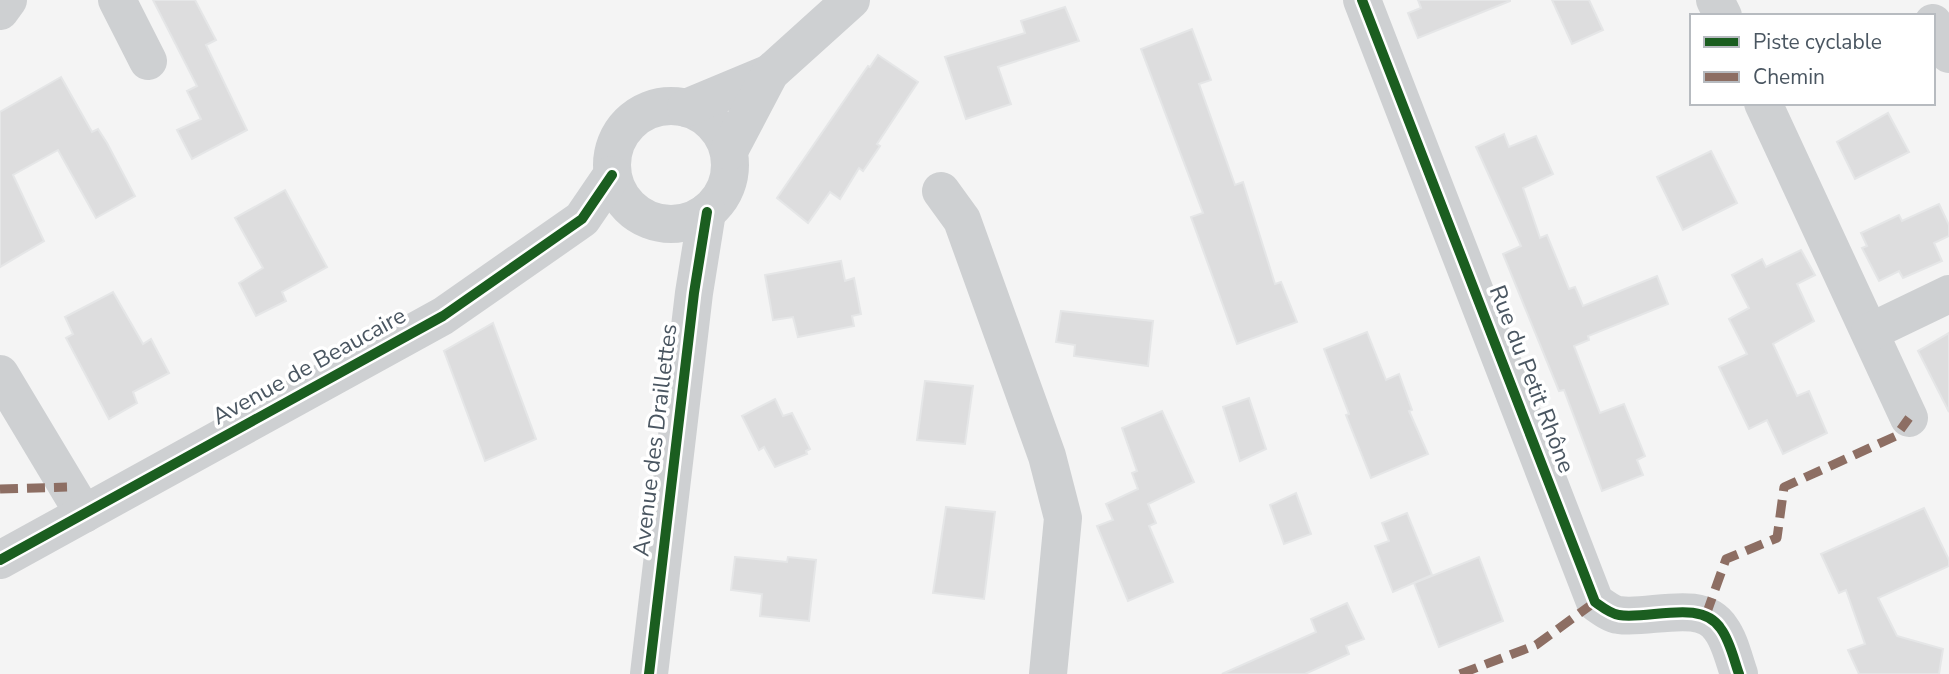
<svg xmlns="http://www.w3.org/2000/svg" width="1949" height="674" viewBox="0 0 1949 674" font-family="'Nunito Sans',sans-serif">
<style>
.building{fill:#ddddde;stroke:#e5e6e7;stroke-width:2}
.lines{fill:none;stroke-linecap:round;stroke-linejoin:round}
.minor{stroke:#ced0d2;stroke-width:38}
.quiet{stroke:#8d6e63;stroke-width:9;stroke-dasharray:18 9;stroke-linecap:butt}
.cycleway-casing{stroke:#fff;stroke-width:15}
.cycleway{stroke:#1b5e20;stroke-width:10}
.labels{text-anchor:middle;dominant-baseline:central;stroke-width:7;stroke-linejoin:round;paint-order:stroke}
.street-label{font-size:23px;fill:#4a5661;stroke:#fff}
</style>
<rect width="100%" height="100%" fill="#f4f4f4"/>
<!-- building -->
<g class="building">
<path d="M153 0H195L216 40 206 45 247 130 192 159 177 130 201 119 187 91 197 86Z"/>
<path d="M1418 0H1510V1L1418 38 1408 13 1421 8Z"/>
<path d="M1552 0H1589L1603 30 1572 44Z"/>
<path d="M1065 7 1079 41 998 67 1011 104 966 119 945 57 1025 33 1021 21Z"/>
<path d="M1192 29 1211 80 1199 84 1235 185 1243 182 1275 284 1281 282 1297 322 1237 344 1191 217 1203 213 1141 49Z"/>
<path d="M878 55 918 82 877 144 880 146 863 171 859 168 840 199 830 192 808 223 777 198 868 66 870 67Z"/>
<path d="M61 77 92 132 98 129 107 143 135 196 96 218 58 150 13 175 44 241 0 267V112Z"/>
<path d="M1888 113 1909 152 1855 179 1837 142Z"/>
<path d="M1504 134 1509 147 1536 136 1553 174 1523 188 1540 238 1547 235 1569 289 1575 287 1583 306 1657 276 1668 304 1588 336 1589 340 1574 346 1600 413 1624 404 1645 456 1637 460 1643 475 1602 491 1564 390 1559 391 1503 254 1521 246 1476 147Z"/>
<path d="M1711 151 1737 203 1683 230 1657 177Z"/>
<path d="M285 190 327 267 282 292 286 301 256 316 239 283 263 268 235 218Z"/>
<path d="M1939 204 1949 225V236L1934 243 1942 261 1903 278 1899 271 1879 281 1862 248 1867 246 1861 233 1899 215 1902 221Z"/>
<path d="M1801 250 1815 275 1797 284 1814 321 1773 344 1797 396 1809 391 1827 433 1783 454 1767 420 1749 429 1719 367 1747 354 1729 319 1749 308 1732 275 1762 259 1766 267Z"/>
<path d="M841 261 845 281 854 278 861 314 852 316 854 326 798 337 793 317 773 320 765 275Z"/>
<path d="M113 292 143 344 151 339 169 373 133 392 137 403 109 419 66 338 73 334 65 317Z"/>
<path d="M1061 311 1153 321 1148 366 1074 356 1075 345 1056 342Z"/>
<path d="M493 323 536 439 485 461 444 351Z"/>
<path d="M1367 332 1386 380 1399 374 1412 410 1409 411 1428 454 1371 478 1346 415 1349 414 1324 349Z"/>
<path d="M1949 333V412L1918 351Z"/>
<path d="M925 381 973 386 965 444 917 440Z"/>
<path d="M1249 398 1266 449 1240 461 1223 407Z"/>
<path d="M775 399 783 416 792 413 810 449 806 451 807 454 775 467 764 447 759 450 742 416Z"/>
<path d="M1162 411 1194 482 1148 504 1156 523 1149 526 1173 582 1128 601 1097 526 1113 520 1106 504 1138 489 1132 473 1137 471 1122 428Z"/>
<path d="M1296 493 1311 534 1284 544 1270 505Z"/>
<path d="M946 507 995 512 984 599 933 593Z"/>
<path d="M1924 508 1949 560V566L1878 598 1897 636 1943 649 1939 674H1859L1848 650 1865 644 1846 590 1839 593 1821 554Z"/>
<path d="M1407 513 1432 575 1393 592 1375 546 1389 541 1382 523Z"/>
<path d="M735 557 787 562 788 557 816 560 809 621 760 616 762 594 731 590Z"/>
<path d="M1479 557 1503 621 1439 647 1414 583Z"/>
<path d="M1347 603 1364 639 1346 646 1349 654 1305 674H1222L1316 632 1311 619Z"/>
</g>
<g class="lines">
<!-- minor -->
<g class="minor">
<path d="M117 0 148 61"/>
<path d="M1362 0 1595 602C1602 607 1611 614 1619 615 1649 620 1702 598 1721 629 1730 641 1734 660 1739 674"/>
<path d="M1715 0 1723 16"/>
<path d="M0 11 8 0"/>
<path d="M1933 23 1949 54"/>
<path d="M1763 103 1909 418"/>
<circle cx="671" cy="165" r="59"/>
<path d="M686 108 770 73"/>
<path d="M729 151 770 73 851 0"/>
<path d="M941 191 962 220 1047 456 1063 518 1048 674"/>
<path d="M1870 332 1949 294"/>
<path d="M0 374 84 514"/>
<path d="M0 560 443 316 582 219 612 175"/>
<path d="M649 674 694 293 707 212"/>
</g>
<!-- quiet -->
<g class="quiet">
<path d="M0 489 67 487"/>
<path d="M1706 615 1726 559 1777 538 1784 487 1896 436 1909 418"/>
<path d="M1460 674 1536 645 1595 602"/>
</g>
<!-- cycleway casing -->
<g class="cycleway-casing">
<g id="cycleway">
<path d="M1362 0 1595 602C1602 607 1611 614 1619 615 1649 620 1702 598 1721 629 1730 641 1734 660 1739 674"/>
<path d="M0 560 443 316 582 219 612 175"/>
<path d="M649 674 694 293 707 212"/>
</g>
</g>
<!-- cycleway -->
<use href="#cycleway" class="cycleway"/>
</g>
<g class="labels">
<!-- street labels -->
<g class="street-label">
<text transform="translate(309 366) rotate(-29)">Avenue de Beaucaire</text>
<text transform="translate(1532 379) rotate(69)">Rue du Petit Rhône</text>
<text transform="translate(655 440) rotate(-83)">Avenue des Draillettes</text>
</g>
</g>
<!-- legend -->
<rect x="1690" y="14" width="245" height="91" fill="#ffffff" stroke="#b7bbc0" stroke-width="2"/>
<rect x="1704" y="37" width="35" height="10" fill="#1b5e20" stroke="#b7bbc0" stroke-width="2"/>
<text x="1753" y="49" font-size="21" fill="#4a5661">Piste cyclable</text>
<rect x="1704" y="72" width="35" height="10" fill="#8d6e63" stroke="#b7bbc0" stroke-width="2"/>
<text x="1753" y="84" font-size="21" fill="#4a5661">Chemin</text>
</svg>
